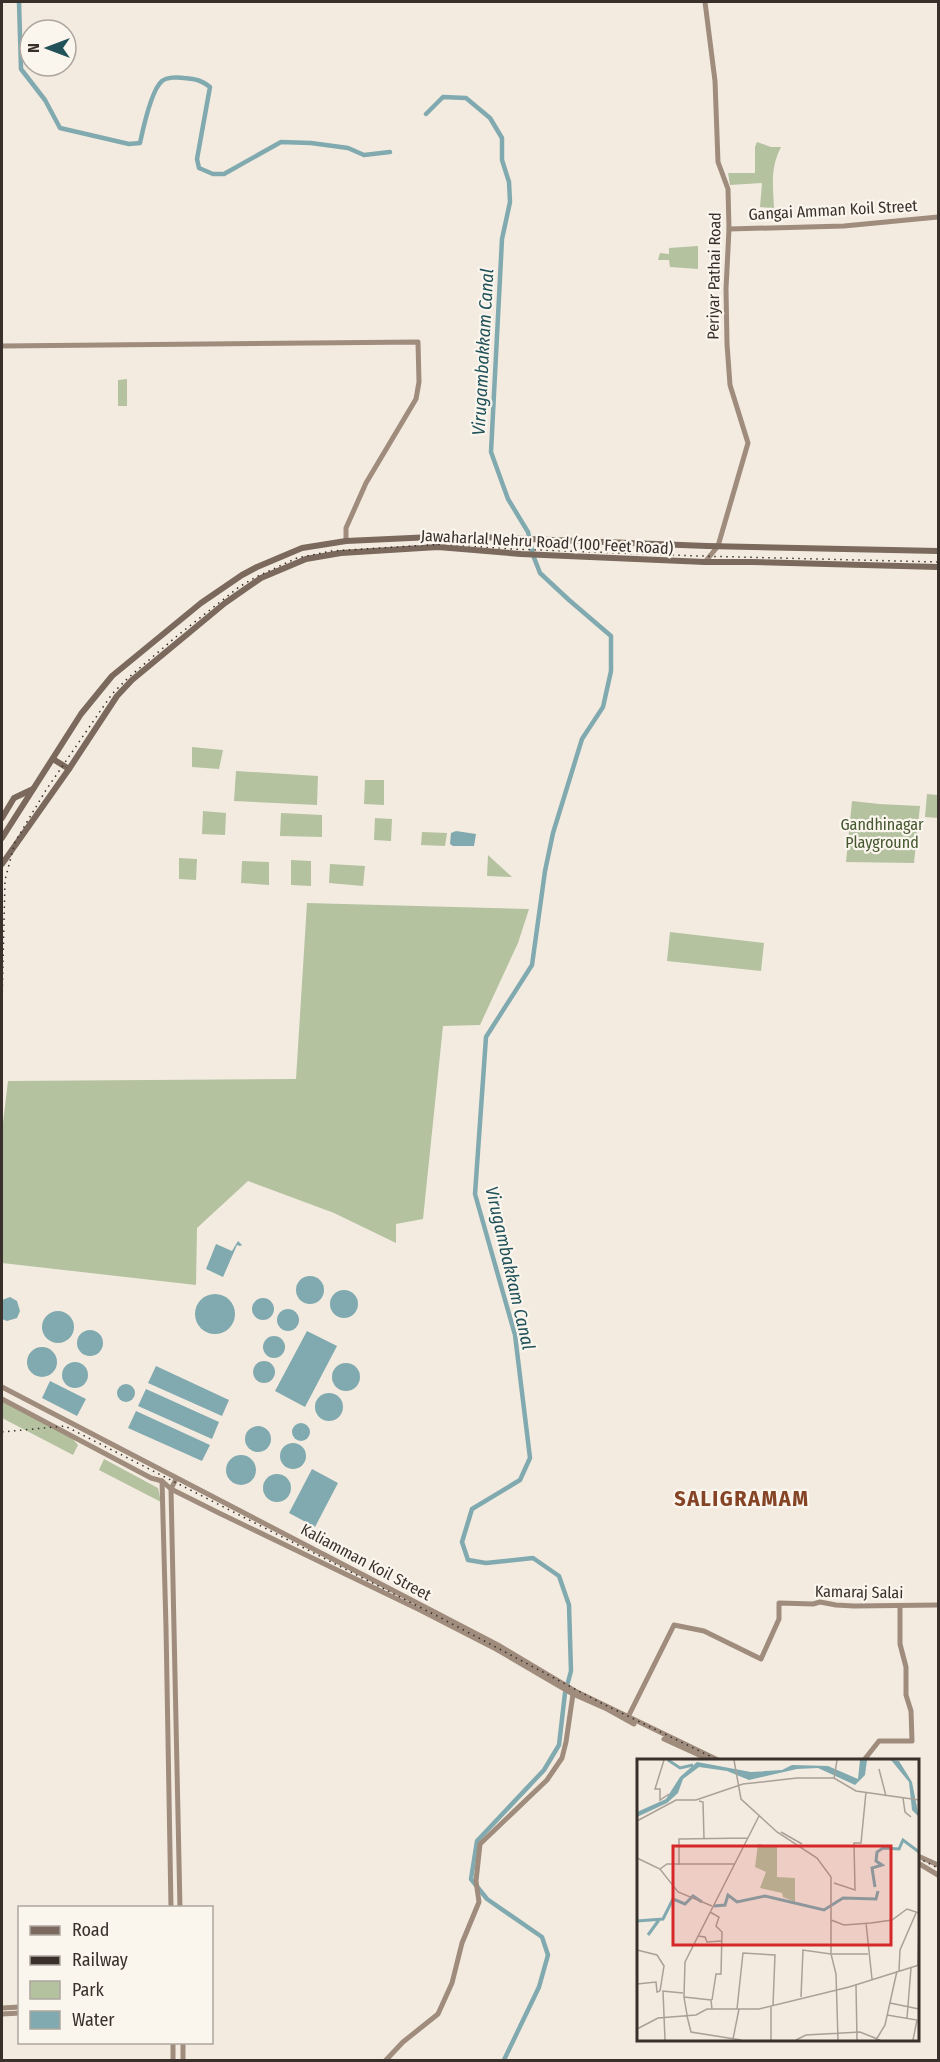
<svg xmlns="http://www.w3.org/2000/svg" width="940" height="2062" viewBox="0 0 940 2062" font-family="'Fira Sans Condensed',sans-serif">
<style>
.green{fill:#b4c2a0}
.water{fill:#80aaaf}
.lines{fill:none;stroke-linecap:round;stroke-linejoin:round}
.canal{stroke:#80aaaf;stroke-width:4.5}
.secondary{stroke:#9f8c7d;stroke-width:5}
.primary{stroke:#7a695c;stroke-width:6}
.rail{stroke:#39302b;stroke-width:1.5;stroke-dasharray:1.5 4.5;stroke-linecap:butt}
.labels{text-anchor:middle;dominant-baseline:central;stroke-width:4.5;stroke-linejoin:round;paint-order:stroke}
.street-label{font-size:16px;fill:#39302b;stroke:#faf5ed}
.park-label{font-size:16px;fill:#45572f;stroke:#faf5ed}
.water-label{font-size:18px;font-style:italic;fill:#21525a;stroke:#faf5ed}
.district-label{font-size:22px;font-weight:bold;letter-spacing:1.5px;fill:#864426;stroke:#faf5ed}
.inset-river{fill:none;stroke:#80aaaf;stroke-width:3}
.inset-road{fill:none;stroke:#a9a098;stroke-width:1.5}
.view{fill:#d62828;fill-opacity:0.15;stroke:#d62828;stroke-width:3}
.inset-edge{fill:none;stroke:#39302b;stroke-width:3}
</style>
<rect width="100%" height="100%" fill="#f3ebe0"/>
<!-- green -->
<g class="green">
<path d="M757 142 771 147H781C770 169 773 184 774 208L760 207 762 183 730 185 728 173H755V147Z"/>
<path d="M698 246V269L670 267 669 260H658L660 253 669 254V248Z"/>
<path d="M127 379V406H118V380Z"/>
<path d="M192 747 223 750 219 769 192 767Z"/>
<path d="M236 771 318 776 317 805 234 801Z"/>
<path d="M365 780H384V805L364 804Z"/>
<path d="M927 794 938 795V818L925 817Z"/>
<path d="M852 801 879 804 920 806 914 863 846 862Z"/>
<path d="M203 811 226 813 225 835 202 834Z"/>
<path d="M281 813 322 815V837L280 836Z"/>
<path d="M375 818 392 819 391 841 374 840Z"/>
<path d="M422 832 447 833 445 846 421 845Z"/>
<path d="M488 855 512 877 487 876Z"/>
<path d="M179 858 197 859 196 880 179 879Z"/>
<path d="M291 860 311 861V886L291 885Z"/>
<path d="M242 861 269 862V885L241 883Z"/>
<path d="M330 864 365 866 363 886 329 883Z"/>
<path d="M307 903 529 909 518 943 480 1025 443 1026 423 1219 396 1224V1243L334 1213 248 1181 197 1228 196 1285 2 1263V1131L8 1081 296 1079Z"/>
<path d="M670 932 764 943 761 971 667 961Z"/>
<path d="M2 1401 64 1429 78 1445 73 1455 2 1418Z"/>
<path d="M104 1459 158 1488 161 1502 99 1470Z"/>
</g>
<!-- water -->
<g class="water">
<path d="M456 831 476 834 474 846H453L450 844 451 833Z"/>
<path d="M238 1241 242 1245 240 1246 237 1245 223 1277 206 1269 216 1244 232 1251Z"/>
<circle cx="310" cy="1290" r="14"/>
<circle cx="344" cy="1304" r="14"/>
<circle cx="215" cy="1314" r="20"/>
<path d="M10 1297 17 1301 20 1311 17 1318 7 1321 2 1319V1300Z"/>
<circle cx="263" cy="1309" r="11"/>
<circle cx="288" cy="1320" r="11"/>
<circle cx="58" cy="1327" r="16"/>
<circle cx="90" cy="1343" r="13"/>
<path d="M307 1331 337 1346 305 1407 275 1391Z"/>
<circle cx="274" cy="1347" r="11"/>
<circle cx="42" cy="1362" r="15"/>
<circle cx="264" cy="1372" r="11"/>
<circle cx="75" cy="1375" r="13"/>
<circle cx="346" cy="1377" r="14"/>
<path d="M156 1366 229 1400 222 1416 148 1383Z"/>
<path d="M50 1381 86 1399 77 1416 42 1398Z"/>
<circle cx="126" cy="1393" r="9"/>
<path d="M146 1389 219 1422 212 1439 138 1406Z"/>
<circle cx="329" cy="1407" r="14"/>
<path d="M136 1411 210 1445 202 1461 128 1428Z"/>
<circle cx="301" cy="1432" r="9"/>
<circle cx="258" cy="1439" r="13"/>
<circle cx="293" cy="1456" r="13"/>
<circle cx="241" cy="1470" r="15"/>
<path d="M312 1469 338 1483 315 1527 289 1513Z"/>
<circle cx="277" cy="1488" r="14"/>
</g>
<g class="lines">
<!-- canal -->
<g class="canal">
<path d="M19 2 21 69 45 100 60 128 129 144 140 143C143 129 151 90 162 81 167 77 178 77 184 78 196 79 201 80 210 87L197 159 199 168 213 174H224L281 142 311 143 348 148 364 155 390 152"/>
<path d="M426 114 443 97 466 98 490 118 502 138V160L509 182 510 202 502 239 491 452 508 499 528 532 533 555 540 573 569 600 611 636V671L603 707 582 739 553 833 545 871 532 965 486 1037 475 1194 515 1335 530 1458 520 1480 472 1509 462 1542 468 1560 486 1563 533 1558 559 1576 569 1605 571 1671 565 1693 559 1745 544 1770 477 1841 471 1879 487 1899 542 1937 548 1955 539 1987 504 2060"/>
</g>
<!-- secondary -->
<g class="secondary">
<path d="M705 2 715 81 718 162 728 189 729 229 726 289 727 344 730 385 748 443 718 546 705 562"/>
<path d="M729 229 844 226 938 217"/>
<path d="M2 346 418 342 419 382 416 399 366 483 346 528V541"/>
<path d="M2 1387 498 1645 575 1691 718 1760"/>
<path d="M2 1399 151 1478 162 1481 171 1489 219 1513 420 1610 496 1649 573 1694 607 1709 634 1724"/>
<path d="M176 1479 171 1489 180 1908"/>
<path d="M162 1481 166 1627 171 1908"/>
<path d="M628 1717 674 1625 704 1631 761 1659 779 1619V1603L813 1604 820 1602 836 1605 854 1606 938 1605"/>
<path d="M664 1739 710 1760"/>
<path d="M864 1760 879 1741H912L911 1711 906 1695V1667L900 1644V1606"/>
<path d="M918 1856 938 1865"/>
<path d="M918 1863 938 1875"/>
<path d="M2 2008 20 2007"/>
<path d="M2 2014 20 2013"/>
<path d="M173 2060V2042"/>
<path d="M183 2060V2042"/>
<path d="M386 2060 403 2042 438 2014 452 1983 462 1943 479 1902 476 1881 480 1844 547 1780 562 1758 566 1742 573 1694"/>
</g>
<!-- primary -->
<g class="primary">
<path d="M53 759 69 769"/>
<path d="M2 818 14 798 33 789"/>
<path d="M2 838 81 714 112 676 201 603 242 575 257 567 302 548 346 541 454 536 707 546 938 551"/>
<path d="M2 864 69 769 117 696 132 680 225 603 261 578 306 559 341 553 438 547 521 554 705 562H752L938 567"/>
</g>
<!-- rail -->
<g class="rail">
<path d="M2 1004 5 880 15 842 46 790 112 694 128 678 177 636 239 587 256 577 297 558 331 551 445 544 512 549 699 556 938 562"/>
<path d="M2 1432 65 1426 441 1618 605 1705 718 1760"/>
<path d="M918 1858 938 1868"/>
</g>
</g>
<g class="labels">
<!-- street labels -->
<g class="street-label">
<text transform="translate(833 210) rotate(-3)">Gangai Amman Koil Street</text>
<text transform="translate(714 276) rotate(-89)">Periyar Pathai Road</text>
<text transform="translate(547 542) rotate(3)">Jawaharlal Nehru Road (100 Feet Road)</text>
<text transform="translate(366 1562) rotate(28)">Kaliamman Koil Street</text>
<text transform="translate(859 1592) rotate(1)">Kamaraj Salai</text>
</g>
<!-- park labels -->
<g class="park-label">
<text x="882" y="824">Gandhinagar<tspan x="882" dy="18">Playground</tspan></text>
</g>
<!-- water labels -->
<g class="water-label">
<text transform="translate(483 352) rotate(-87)">Virugambakkam Canal</text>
<text transform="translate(510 1268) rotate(77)">Virugambakkam Canal</text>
</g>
<!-- district labels -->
<g class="district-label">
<text x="742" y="1498">SALIGRAMAM</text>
</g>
</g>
<!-- overview -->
<g transform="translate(637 1759)">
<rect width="282" height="282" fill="#f3ebe0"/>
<path d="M121 85 140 88V118L158 119V143L146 138 145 134 123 129 129 113 118 108Z" fill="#b4c2a0"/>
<path d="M223 1H230L228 16 218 26 181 9 160 10 112 21 90 12 62 8 46 20 41 34 30 44 0 58V53L29 40 43 18 60 3 114 13 145 11 155 6 191 7 221 20ZM254 1 262 2 275 23 282 58 275 51 272 23Z" fill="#80aaaf"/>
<path class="inset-river" d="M31 1 43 9 56 6M238 128 235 109 245 106 239 102 240 93 246 89 262 90 266 81 282 93M77 147 88 146 91 136 100 143 128 137 187 151 206 139 239 140 241 132M0 162 26 160 36 140 48 145 56 137 65 143M11 176 22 161"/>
<path class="inset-road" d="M27 1 18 30H23V41L32 35M97 1 104 40 140 73 180 99 194 118V195L199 215 201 281M242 10 249 37M197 20 200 1M266 39 268 53 274 58M62 42 66 43 67 80M0 62 39 41H59L106 25 160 19H197L219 32 282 41M144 73 165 85M0 99 23 110 41 133 75 147M42 106V80L111 79M23 110 30 105H98M197 124 218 131 217 84H224L229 33M73 153 82 158 79 167 85 173 84 215H79L75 241M194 161 207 166 234 164 255 161 270 150 282 154M229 164 235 220M61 177 68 178 70 183 84 182M0 191 20 196 27 207 23 232M195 195H231M281 206 282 166M262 212 263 191 279 154M0 225 19 223 20 233 23 232M219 226 220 281M25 232 46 234M26 232 28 281M47 238 50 256M47 238 48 203 122 57M47 238 74 241 75 250M164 238 166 191 194 195M253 244 282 250M100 250 106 194 138 196 136 246M250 256 280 261 276 281M50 257 54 273 104 281M270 259 274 209M0 270 21 259 59 256 70 250H122L212 228 282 206M96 280 102 250M134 281V248M159 281 169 276 223 273 243 281M239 281 248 266 260 212"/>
<path class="view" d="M36 87H254V186H36Z"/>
<rect width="282" height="282" class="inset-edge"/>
</g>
<!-- border -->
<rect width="940" height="2062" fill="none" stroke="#39302b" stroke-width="6"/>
<!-- legend -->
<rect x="18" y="1906" width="195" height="138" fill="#faf5ed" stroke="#ada69f" stroke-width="1.5"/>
<rect x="30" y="1926" width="30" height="9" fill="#7a695c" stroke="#ada69f" stroke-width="1.5"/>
<text x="72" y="1936" font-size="18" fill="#39302b">Road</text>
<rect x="30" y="1956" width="30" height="9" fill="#39302b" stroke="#ada69f" stroke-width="1.5"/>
<text x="72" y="1966" font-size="18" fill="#39302b">Railway</text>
<rect x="30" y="1981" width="30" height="18" fill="#b4c2a0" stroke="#ada69f" stroke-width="1.5"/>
<text x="72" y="1996" font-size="18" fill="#39302b">Park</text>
<rect x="30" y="2011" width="30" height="18" fill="#80aaaf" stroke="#ada69f" stroke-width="1.5"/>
<text x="72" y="2026" font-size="18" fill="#39302b">Water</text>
<!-- north arrow -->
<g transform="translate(48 48) rotate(270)"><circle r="28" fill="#faf5ed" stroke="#ada69f" stroke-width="1.5"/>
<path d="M0-4.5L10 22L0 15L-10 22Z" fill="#21525a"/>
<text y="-9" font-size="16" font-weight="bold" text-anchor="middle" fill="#39302b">N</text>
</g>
</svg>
